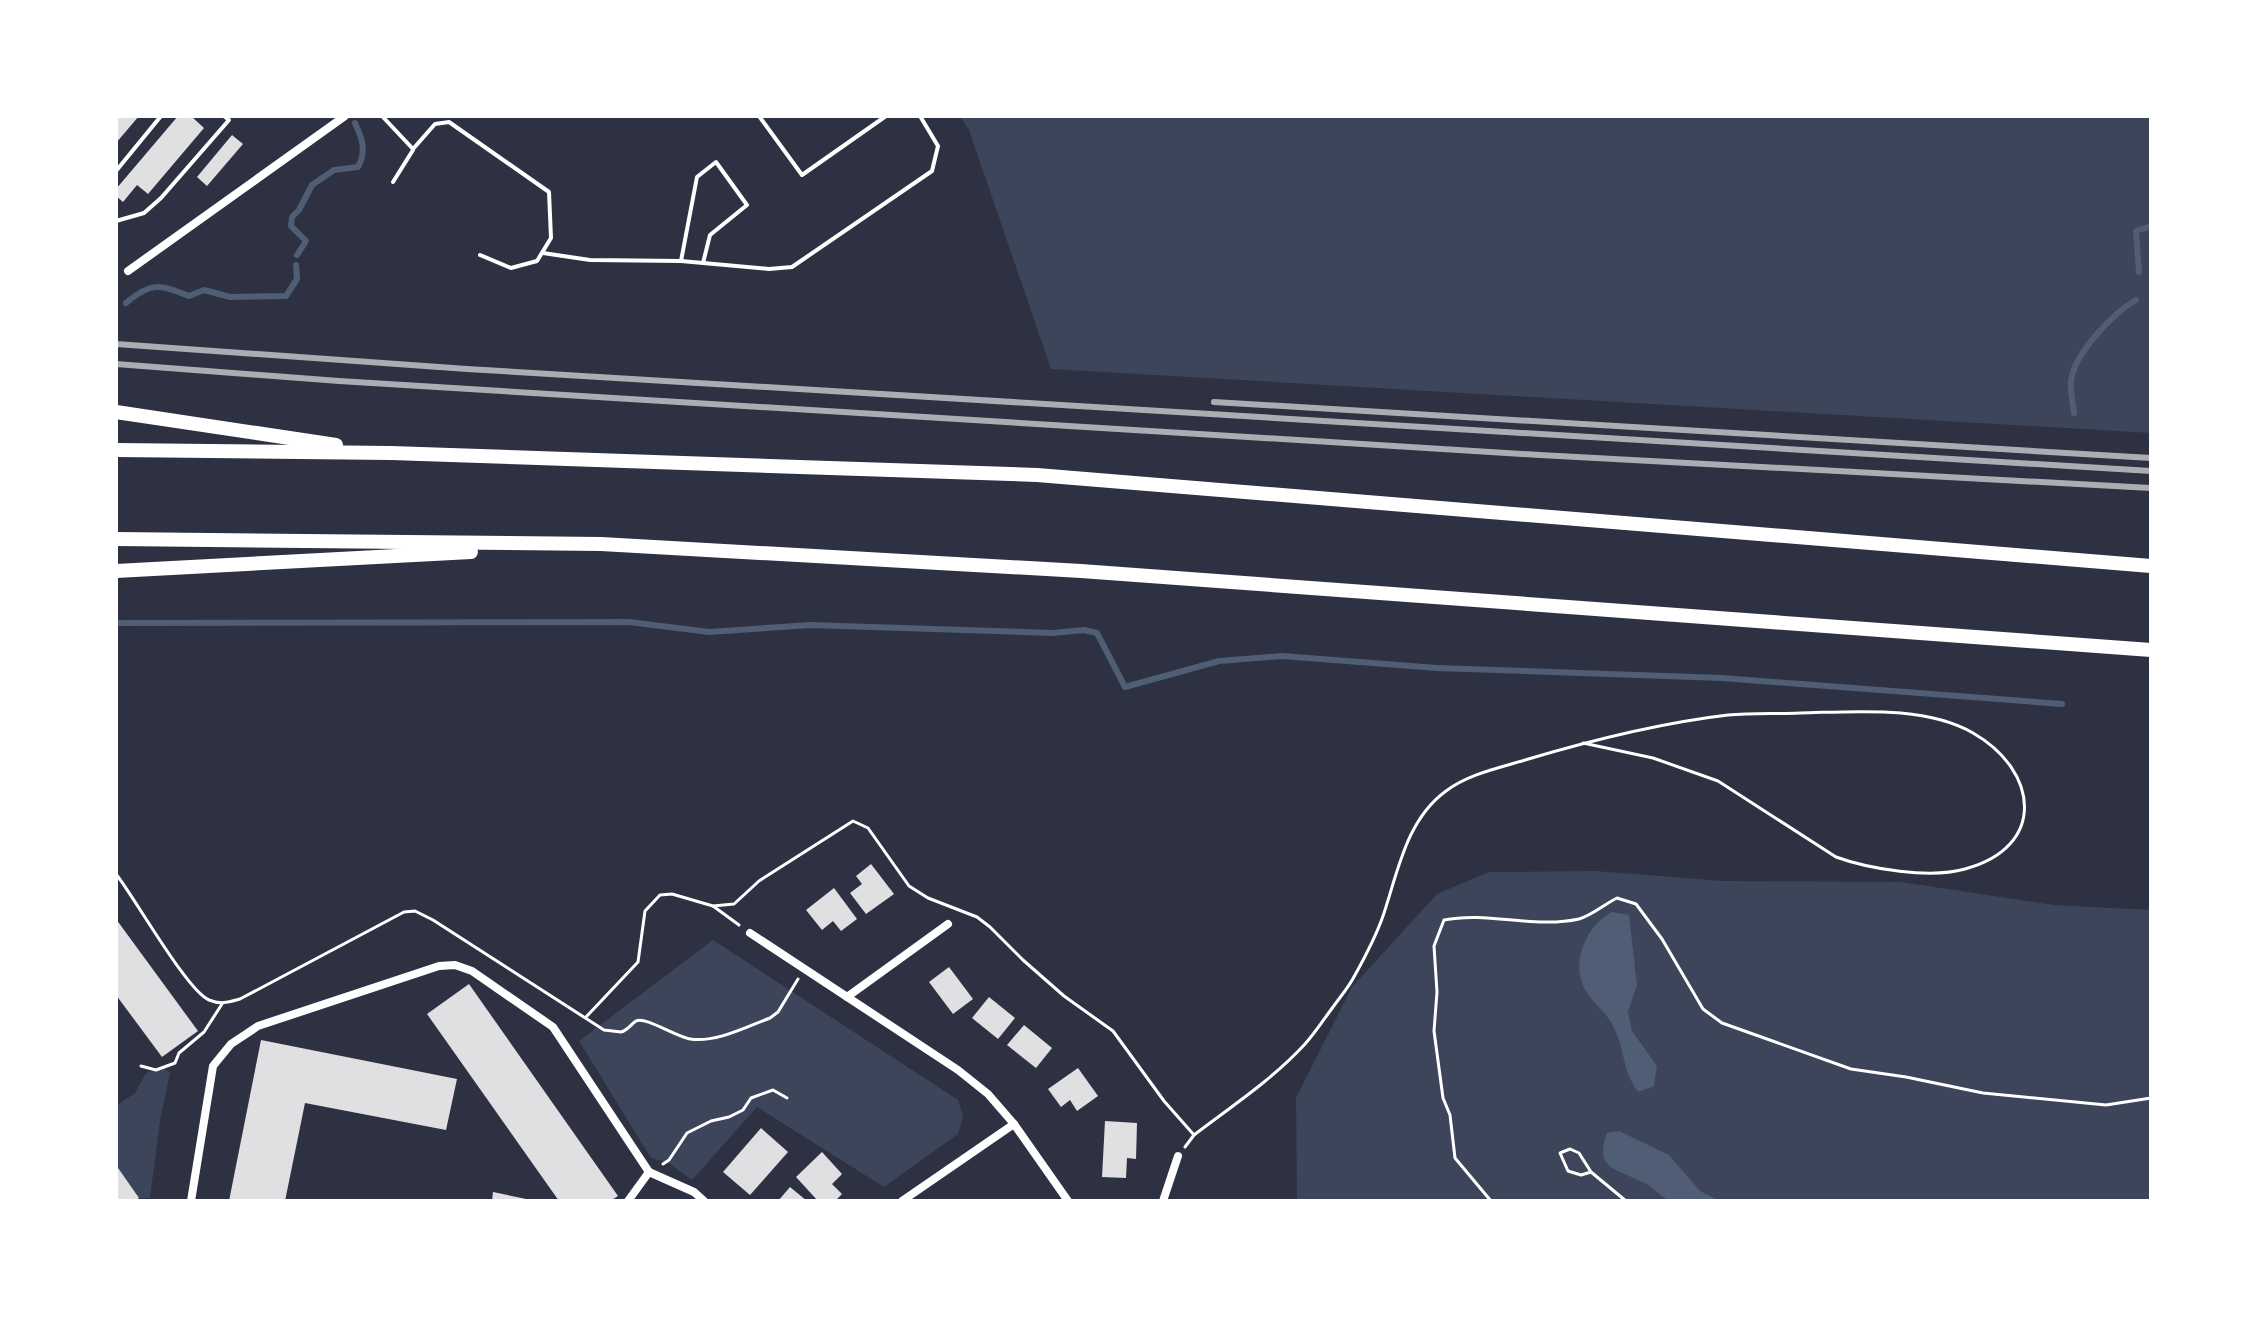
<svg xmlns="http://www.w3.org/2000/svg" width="2267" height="1317" viewBox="0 0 2267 1317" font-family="'Archivo Narrow',sans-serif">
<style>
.green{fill:#3c4559}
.water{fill:#4f5d75}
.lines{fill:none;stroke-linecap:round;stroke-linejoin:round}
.stream{stroke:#4f5d75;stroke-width:6}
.building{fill:#e0e0e3}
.path{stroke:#fff;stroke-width:3}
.service{stroke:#fff;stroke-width:4}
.minor{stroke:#fff;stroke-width:8}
.motorway{stroke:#fff;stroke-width:14}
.rail{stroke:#abadb3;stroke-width:6}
</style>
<rect width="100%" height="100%" fill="#2d3142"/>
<!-- green -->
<g class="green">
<path d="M960 116H2151V433L1051 369 969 130Z"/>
<path d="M1595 871 1723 881 1901 882 2054 905 2151 910V1201H1297L1296 1098 1352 987 1437 894 1489 872Z"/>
<path d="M713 940 958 1100 963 1117 958 1134 884 1187 757 1107 692 1180 669 1163 651 1158 579 1041Z"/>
<path d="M163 1067 170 1073 160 1121 150 1198H139L116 1165V1106L135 1093 146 1073Z"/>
</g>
<!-- water -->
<g class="water">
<path d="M1612 912 1629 915 1637 985 1628 1012 1632 1031 1657 1066 1654 1086 1638 1092C1621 1068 1626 1052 1614 1028 1608 1014 1595 1005 1587 993 1569 966 1585 926 1612 912Z"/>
<path d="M1619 1131 1669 1155 1700 1191 1720 1201C1708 1201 1680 1205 1670 1201 1661 1197 1653 1187 1644 1183 1617 1168 1593 1170 1607 1133Z"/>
</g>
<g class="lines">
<!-- stream -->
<g class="stream">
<path d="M297 255 306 241 291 226 292 217 299 210 312 185 334 170 358 167C367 151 362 138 355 123"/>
<path d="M2139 272 2136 231 2151 226"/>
<path d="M126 303C151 282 159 284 189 296L204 290 230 297 286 296 297 279 296 265"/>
<path d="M2074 413C2073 403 2070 391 2071 381 2074 354 2113 313 2136 300"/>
<path d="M116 623 629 622 709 632 810 625 1053 633 1084 630 1097 633 1125 687 1219 661 1282 656 1437 668 1722 678 2062 704"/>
</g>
</g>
<!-- building -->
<g class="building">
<path d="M116 116H139L116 143Z"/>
<path d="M178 116H191L204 128 148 194 137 185 123 202 116 196V189Z"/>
<path d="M232 135 243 144 207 186 197 177Z"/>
<path d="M871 864 894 894 866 914 850 893 862 884 856 876Z"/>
<path d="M834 888 857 919 841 931 833 921 822 930 806 910Z"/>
<path d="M116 919 198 1031 162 1057 116 995Z"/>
<path d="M949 967 973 999 953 1014 929 982Z"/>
<path d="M469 984 618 1196 610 1201H559L427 1014Z"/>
<path d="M989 997 1015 1018 998 1039 972 1018Z"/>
<path d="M1024 1025 1052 1048 1036 1068 1007 1045Z"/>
<path d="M261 1040 457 1079 446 1130 305 1103 285 1201H229Z"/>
<path d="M1078 1068 1098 1096 1077 1111 1070 1100 1061 1107 1048 1089Z"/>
<path d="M1105 1121 1137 1123 1136 1159 1127 1158 1126 1178 1102 1177Z"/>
<path d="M761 1128 788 1152 750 1195 723 1172Z"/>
<path d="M822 1152 842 1174 832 1184 842 1194 835 1201H818L796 1177Z"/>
<path d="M116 1165 139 1198 135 1201H116Z"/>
<path d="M790 1187 807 1201H778Z"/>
<path d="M493 1192 531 1200V1201H492Z"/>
</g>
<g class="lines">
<!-- path -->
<g class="path">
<path d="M116 874C135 898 187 991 209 1000 221 1005 229 1002 240 999L404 912 415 911 433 920 604 1030 621 1032C628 1030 630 1025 636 1021 645 1016 676 1037 690 1039 716 1043 746 1027 770 1018L778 1012 798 979"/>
<path d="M713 906 739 925"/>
<path d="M586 1017 638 962 645 911 660 895 672 894 713 906 734 904 759 881 853 821 868 828 909 886 928 898 977 917 990 927 1023 960 1064 996 1113 1031 1164 1101 1194 1135 1185 1147"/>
<path d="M141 1066 156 1070 175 1063 179 1053 204 1032 222 1004"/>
<path d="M1194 1135C1232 1106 1273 1079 1305 1044 1315 1033 1324 1019 1333 1007 1340 997 1349 987 1355 975 1365 957 1376 936 1383 916 1398 872 1406 820 1446 791 1468 774 1499 768 1525 760 1592 740 1659 723 1728 715 1752 713 1776 714 1800 713 1853 712 1925 705 1973 733 2039 771 2047 847 1965 869 1930 879 1869 869 1836 857L1718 781 1653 758 1583 743"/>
<path d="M663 1164 669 1160 687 1133 711 1121 729 1117 743 1110 751 1098 773 1090 787 1098"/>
<path d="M1591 1172 1581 1175 1568 1171 1560 1153 1570 1149 1579 1153 1591 1172 1626 1201"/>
<path d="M1491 1201 1455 1158 1450 1115 1443 1098 1434 1031 1437 992 1434 946 1444 920C1488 911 1534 929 1579 919 1591 916 1605 904 1617 898L1636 904 1662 939 1703 1009 1722 1023 1851 1069 1906 1077 1983 1093 2106 1105 2151 1098"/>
</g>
<!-- service -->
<g class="service">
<path d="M382 116 413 149 435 124 449 122 549 192 551 238 537 261 511 268 480 255"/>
<path d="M759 116 802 175 886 116"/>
<path d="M116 171 161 116"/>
<path d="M393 182 413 150"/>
<path d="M116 221 144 213 161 198 229 120 224 116"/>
<path d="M543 253 590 260 681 261 769 269 792 267 932 171 938 146 920 116"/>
<path d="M681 261 697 177 716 162 747 205 710 235 703 263"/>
</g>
<!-- minor -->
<g class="minor">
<path d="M128 271 345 116"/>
<path d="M750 933 958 1070 988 1094 1014 1124 1068 1201"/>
<path d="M847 997 948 924"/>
<path d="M649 1172 694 1192 704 1201"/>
<path d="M191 1201 213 1066 231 1044 258 1026 439 966 455 965 472 971 553 1027 649 1172"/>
<path d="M628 1201 649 1172"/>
<path d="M902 1201 1014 1124"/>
<path d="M1163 1201 1178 1156"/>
</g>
<!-- motorway -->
<g class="motorway">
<path d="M116 412 336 445"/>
<path d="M116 450 391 453 1037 475 2151 566"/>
<path d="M116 539 601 544 1081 571 2151 650"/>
<path d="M116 571 471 552"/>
</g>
<!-- rail -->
<g class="rail">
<path d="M116 344 467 369 2151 471"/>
<path d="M116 364 339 381 1540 455 2151 488"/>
<path d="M1214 402 2151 458"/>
</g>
</g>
<!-- border -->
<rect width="2267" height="1317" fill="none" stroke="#ffffff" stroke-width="236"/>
</svg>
